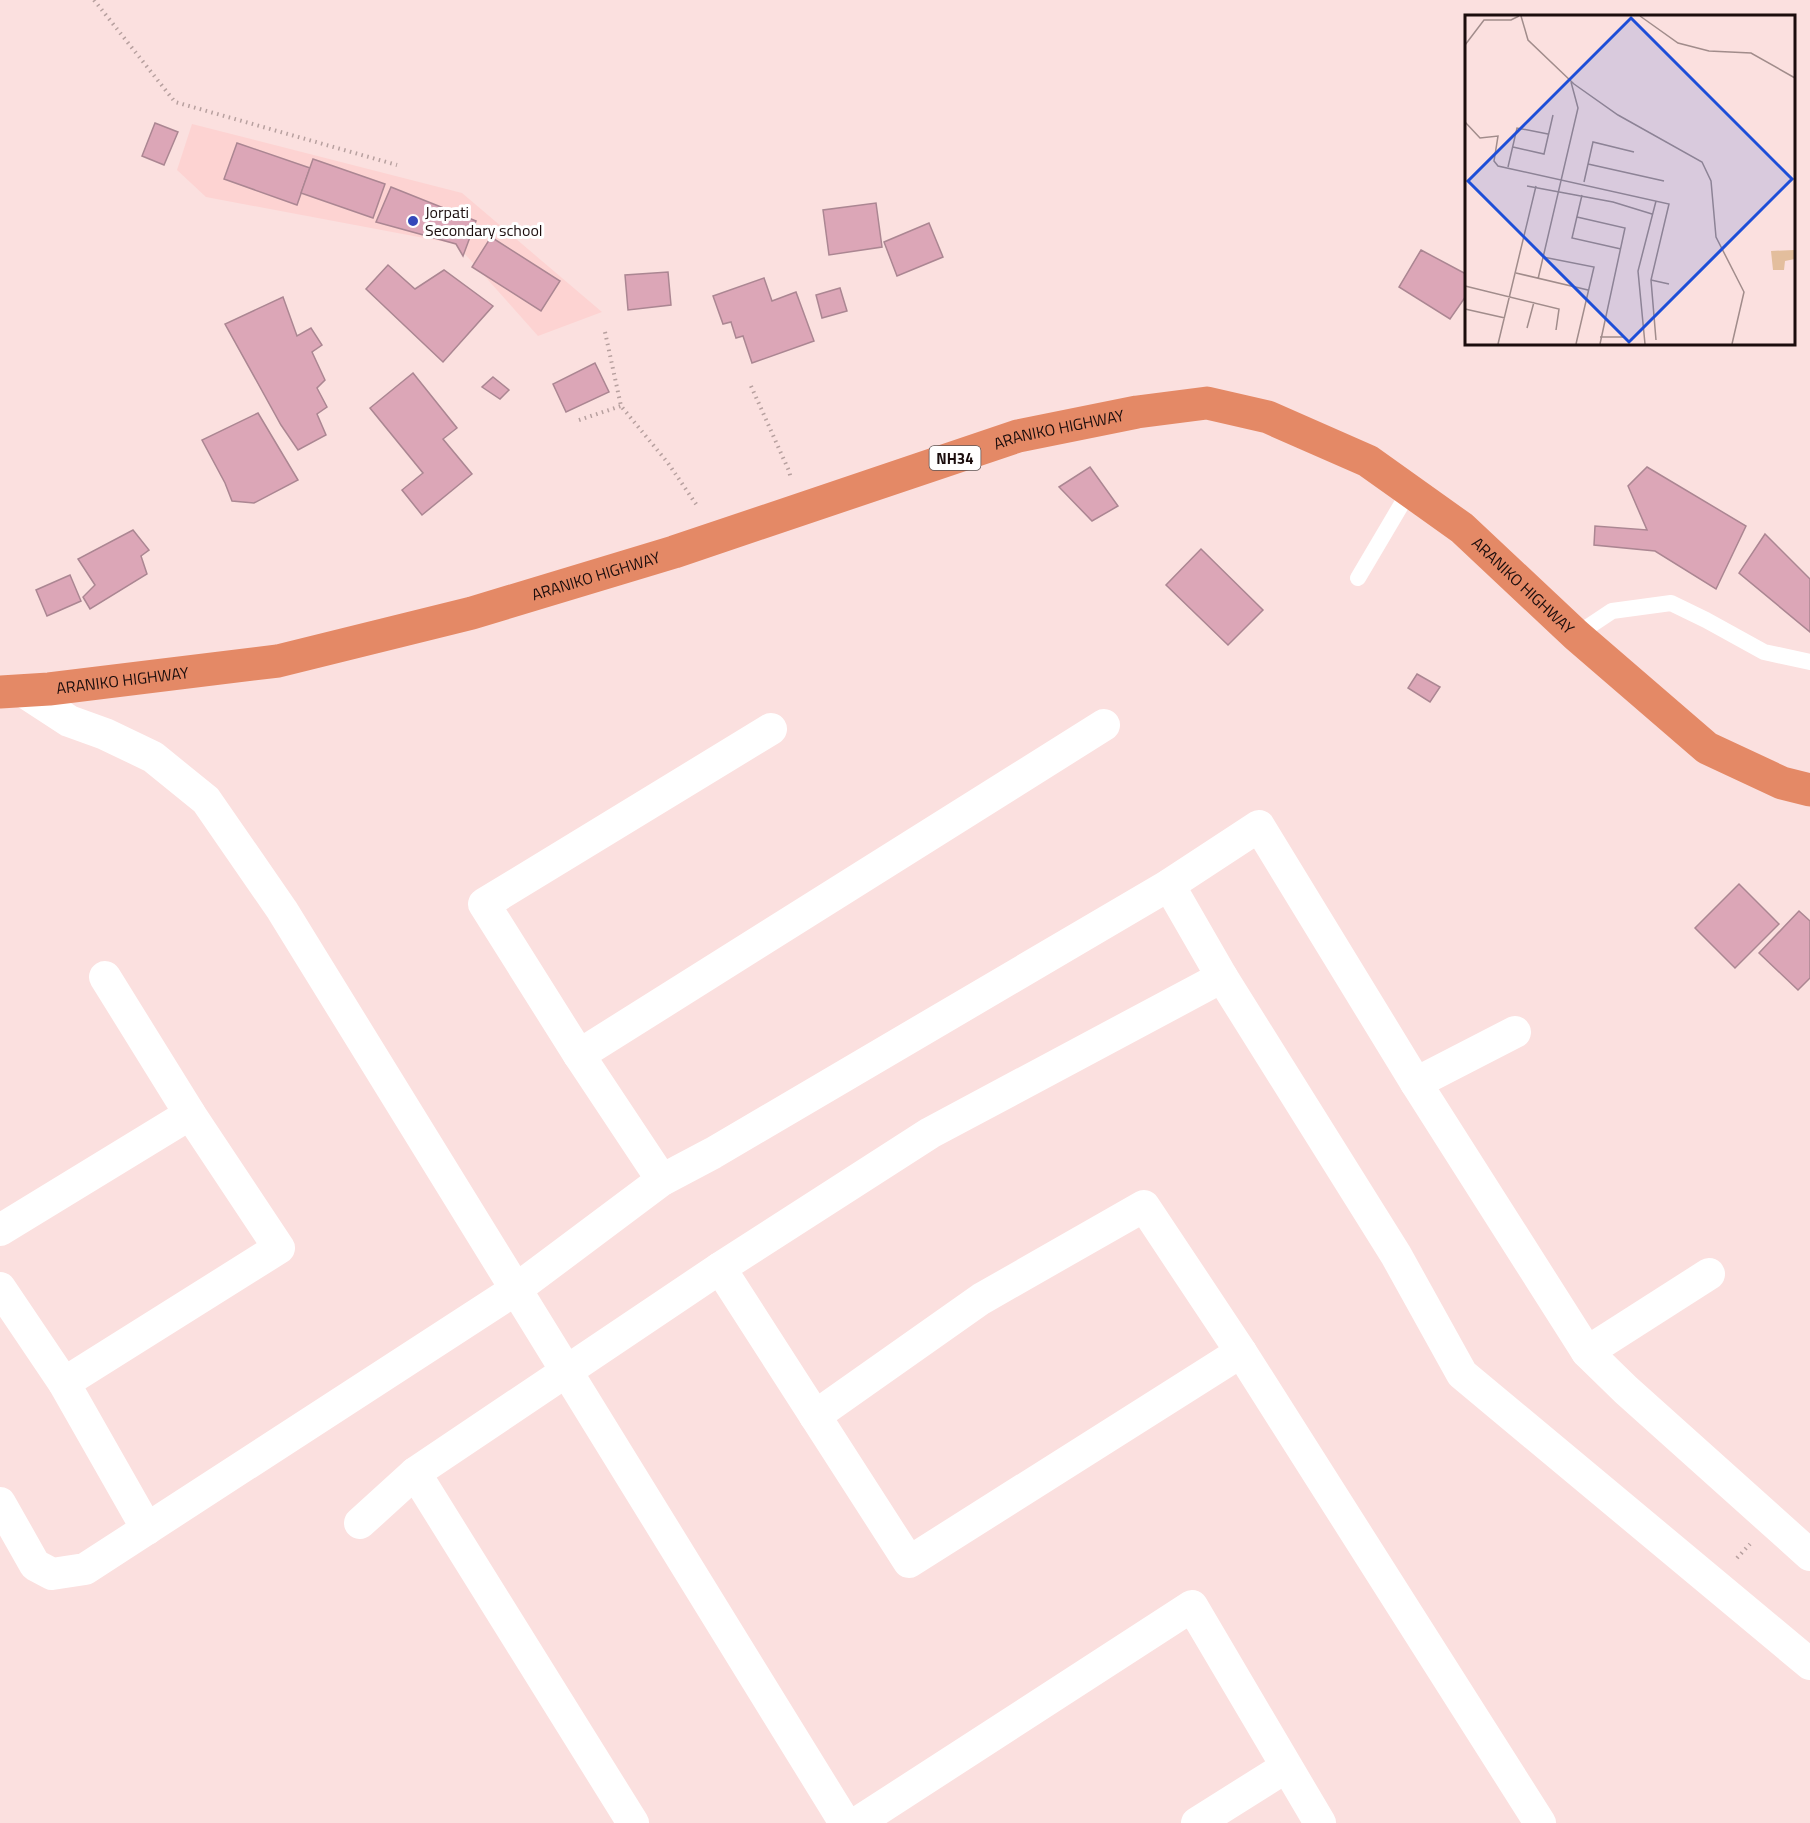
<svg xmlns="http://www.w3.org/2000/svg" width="1810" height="1823" viewBox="0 0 1810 1823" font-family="'Titillium Web',sans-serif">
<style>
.built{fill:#fdd3d2}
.building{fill:#dca6b7;stroke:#ab8692;stroke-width:1.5}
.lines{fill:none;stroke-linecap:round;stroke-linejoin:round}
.path{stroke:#b7a09f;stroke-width:4;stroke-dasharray:1.5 4.5;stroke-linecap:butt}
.lane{stroke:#fff;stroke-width:16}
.street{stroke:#fff;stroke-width:32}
.highway{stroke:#e48966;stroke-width:33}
.poi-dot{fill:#3448ba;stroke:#fff;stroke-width:2}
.labels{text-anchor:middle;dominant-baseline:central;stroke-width:6;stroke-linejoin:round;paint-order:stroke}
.shield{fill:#fff;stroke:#5f5656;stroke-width:1.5}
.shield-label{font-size:15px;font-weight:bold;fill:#1b0d0d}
.poi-label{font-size:16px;fill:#1b0d0d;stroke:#fff;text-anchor:start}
.street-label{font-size:16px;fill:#1b0d0d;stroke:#fff}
.inset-road{fill:none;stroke:#a18c8b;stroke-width:1.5}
.view{fill:#1d4ed8;fill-opacity:0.15;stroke:#1d4ed8;stroke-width:3}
.inset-edge{fill:none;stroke:#1b0d0d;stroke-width:3}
</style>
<rect width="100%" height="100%" fill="#fbe0df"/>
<!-- built -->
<path class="built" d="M192 124 462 193 602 312 538 336 456 244 206 197 177 170Z"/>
<!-- building -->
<g class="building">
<path d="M155 123 178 132 164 165 142 156Z"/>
<path d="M237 143 310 168 297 205 224 179Z"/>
<path d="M313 159 385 184 373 218 301 193Z"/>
<path d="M391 187 476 221 463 256 456 244 376 222Z"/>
<path d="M876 203 882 247 829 255 823 210Z"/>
<path d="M929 223 943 257 897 276 884 242Z"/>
<path d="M491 237 560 281 541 311 472 267Z"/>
<path d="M1421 250 1466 274V296L1450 319 1399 287Z"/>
<path d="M388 265 415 289 444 270 493 306 443 362 366 289Z"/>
<path d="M668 272 671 305 628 310 625 275Z"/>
<path d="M764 278 772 301 796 292 814 341 752 363 743 336 736 338 731 322 723 324 713 296Z"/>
<path d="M840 288 847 311 822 318 816 295Z"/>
<path d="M283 297 297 336 311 328 322 345 312 352 325 380 317 388 327 407 317 414 326 435 298 450 281 425 225 324Z"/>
<path d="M595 363 609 392 566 412 553 384Z"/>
<path d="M413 373 457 428 443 439 472 474 422 515 402 490 423 473 370 408Z"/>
<path d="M493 377 509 390 500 399 482 387Z"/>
<path d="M258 413 298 480 254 503 232 501 225 483 202 440Z"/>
<path d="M1090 467 1118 506 1092 521 1059 487Z"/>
<path d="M1647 467 1746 526 1716 589 1655 551 1594 545 1595 526 1647 530 1628 486Z"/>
<path d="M133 530 149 550 141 556 147 574 90 609 83 597 95 585 78 559Z"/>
<path d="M1765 534 1810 579V632L1739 573Z"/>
<path d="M1201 549 1263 610 1228 645 1166 585Z"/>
<path d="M70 575 81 601 47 616 36 590Z"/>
<path d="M1417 674 1440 687 1430 702 1408 688Z"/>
<path d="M1739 884 1779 924 1735 968 1695 928Z"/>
<path d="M1799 911 1810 921V978L1798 990 1759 953Z"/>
</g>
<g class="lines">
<!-- path -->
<g class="path">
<path d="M94 0 175 102 397 165"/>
<path d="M605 332 621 406 668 463 698 507"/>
<path d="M751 386 789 471 791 479"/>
<path d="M579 420 621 406"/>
<path d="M1737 1558 1750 1544"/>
</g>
<!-- lane -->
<g class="lane">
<path d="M1358 578 1410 490"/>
<path d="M1576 635 1612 611 1671 603 1706 620 1764 652 1810 662"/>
</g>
<!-- street -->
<g class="street">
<path d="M23 691 69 721 105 734 153 757 206 800 282 910 845 1823"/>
<path d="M1169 885 1222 977 1396 1255 1462 1374 1810 1664"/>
<path d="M579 1055 1104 725"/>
<path d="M1416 1083 1515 1032"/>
<path d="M662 1180 579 1055 484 904 771 729"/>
<path d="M0 1230 190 1114"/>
<path d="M720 1268 909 1562 1241 1352"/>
<path d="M0 1288 64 1383 147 1529"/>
<path d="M1587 1352 1709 1274"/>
<path d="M64 1383 279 1248 190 1114 105 977"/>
<path d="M815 1416 981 1299 1144 1206 1241 1352 1540 1823"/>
<path d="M415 1473 633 1823"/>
<path d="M0 1503 35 1565 52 1574 85 1569 515 1290 662 1180 713 1153 1169 885 1259 826 1416 1083 1587 1352 1626 1390 1810 1555"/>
<path d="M360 1523 415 1473 720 1268 930 1133 1222 977"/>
<path d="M857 1823 1192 1606 1320 1823"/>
<path d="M1197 1823 1286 1767"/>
</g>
<!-- highway -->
<path class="highway" id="s1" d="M0 692 49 689 278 661 472 613 674 552 1018 436 1137 412 1207 403 1268 417 1368 461 1462 528 1576 635 1707 748 1782 783 1810 790"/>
</g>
<!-- markers -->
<circle class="poi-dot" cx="413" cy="221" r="6"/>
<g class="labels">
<!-- shield labels -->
<rect class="shield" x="929.5" y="446" width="51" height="24" rx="4.5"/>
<g class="shield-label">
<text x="955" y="458">NH34</text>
</g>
<!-- poi labels -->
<g class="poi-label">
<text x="425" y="212">Jorpati<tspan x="425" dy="18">Secondary school</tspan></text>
</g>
<!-- street labels -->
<g class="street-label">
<text stroke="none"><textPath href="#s1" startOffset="1095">ARANIKO HIGHWAY</textPath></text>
<text stroke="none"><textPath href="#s1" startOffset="609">ARANIKO HIGHWAY</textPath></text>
<text stroke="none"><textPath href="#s1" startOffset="1617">ARANIKO HIGHWAY</textPath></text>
<text stroke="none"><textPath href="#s1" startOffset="123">ARANIKO HIGHWAY</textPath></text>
</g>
</g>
<!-- overview -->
<g transform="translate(1465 15)">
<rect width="330" height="330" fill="#fbe0df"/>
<path d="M330 230V244L320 246 319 255H308L306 236 329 235Z" fill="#e3be9d"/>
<path class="inset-road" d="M56 1 63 25 109 69 153 100 237 147 246 166 251 222 279 277 267 329M175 1 213 28 244 36 286 38 330 63M0 30 19 5H46L54 1M0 107 15 123 33 121 29 146 33 151 204 189 186 265 191 325M48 132 79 139 88 100M123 149 199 166M43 152 52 113 83 119M119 167 128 127 169 137M62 171 148 187 187 199M117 180 107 223 156 234M112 202 160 213 135 329M78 242 129 252 111 329M51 258 123 275M73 264 113 93 106 67M186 265 204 269M0 271 94 294 91 315M0 294 40 303M62 313 69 287M135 322H158M33 329 71 171M180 329 173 256 191 186"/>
<path class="view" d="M166 3 327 164 164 327 3 166Z"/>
<rect width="330" height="330" class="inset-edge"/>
</g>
</svg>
